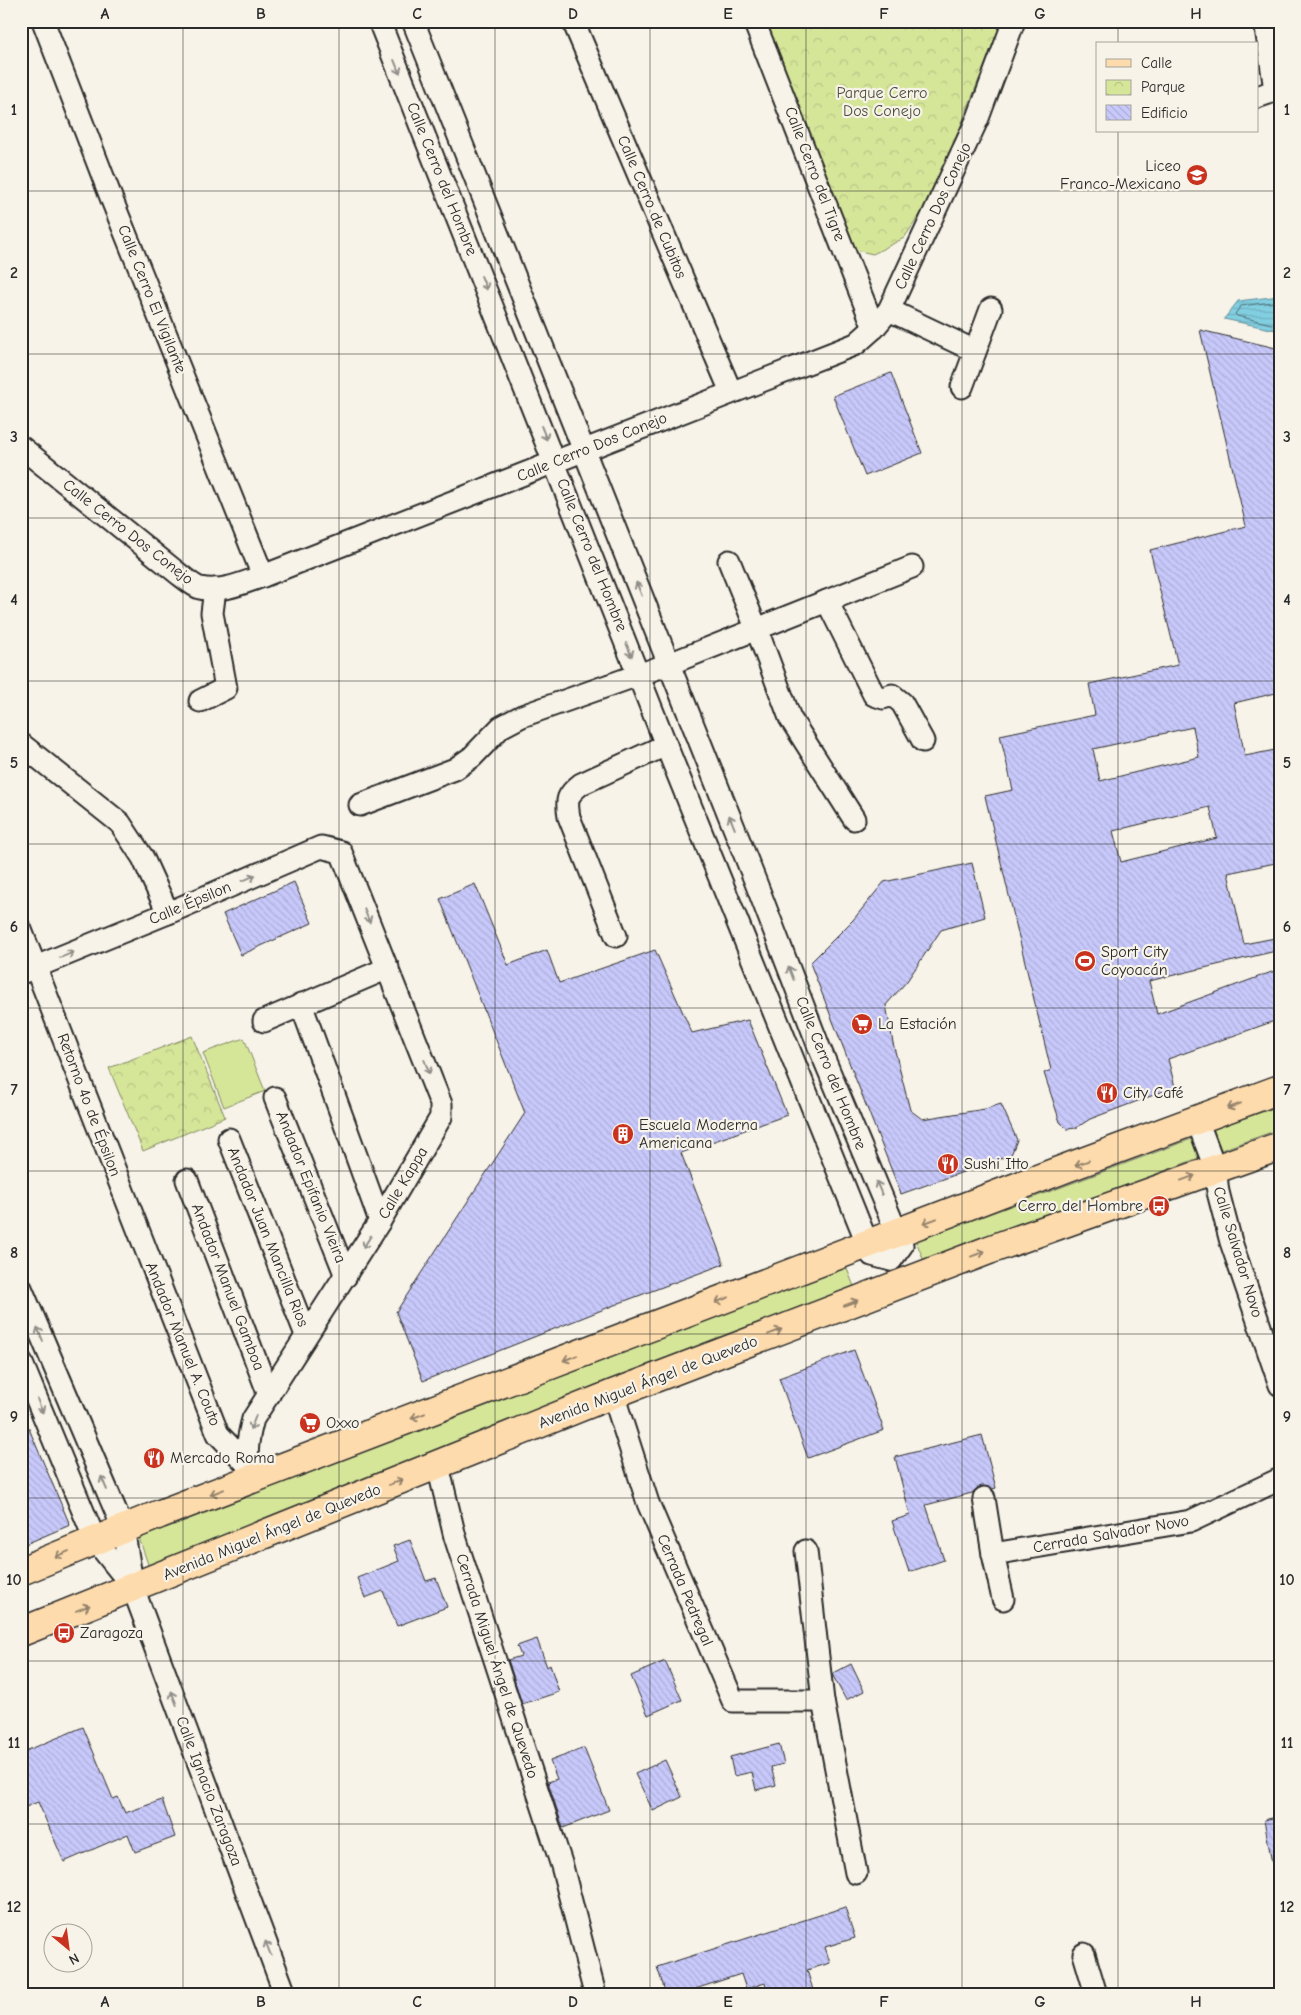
<svg xmlns="http://www.w3.org/2000/svg" width="1301" height="2015" viewBox="0 0 1301 2015" font-family="'Comic Neue',sans-serif">
<style>
.grass{fill:#d6e699;stroke:#808862}
.park{fill:url(#park-crowns);stroke:#808862}
.water{fill:url(#water-rules);stroke:#5f8d98}
.lines{fill:none;stroke-linecap:round;stroke-linejoin:round}
.shore{stroke:#4e6d74;stroke-width:1}
.building{fill:url(#building-back-hatch);stroke:#2b2b2b;fill-rule:evenodd}
.minor-casing{stroke:#2b2b2b;stroke-width:25}
.major-casing{stroke:#2b2b2b;stroke-width:31}
.minor{stroke:#f7f3e8;stroke-width:21}
.major{stroke:#fedbac;stroke-width:28}
.oneway{stroke:#918f8a}
.oneway2{stroke:#94836c}
.grid{fill:none;stroke:#2b2b2b;stroke-width:1;stroke-opacity:0.55}
.labels{text-anchor:middle;dominant-baseline:central;stroke-width:4.5;stroke-linejoin:round;paint-order:stroke}
.park-label{font-size:16px;fill:#4d5041;stroke:#f7f3e8}
.poi-label{font-size:16px;fill:#2b2b2b;stroke:#f7f3e8;text-anchor:start}
.street-label{font-size:16px;fill:#2b2b2b;stroke:#f7f3e8}
.neatline{fill:none;stroke:#2b2b2b;stroke-width:2}
.grid-label{font-size:16px;text-anchor:middle;font-weight:bold;fill:#2b2b2b}
</style>
<defs>
<pattern id="park-crowns" width="20" height="18" patternUnits="userSpaceOnUse" patternTransform="scale(1.25)"><rect width="20" height="18" fill="#d6e699"/><path d="M2 6a3 3 0 1 1 6 0M12 15a3 3 0 1 1 6 0" fill="none" stroke="#b8c584"/></pattern>
<pattern id="water-rules" width="6" height="5" patternUnits="userSpaceOnUse" patternTransform="scale(1.25)"><rect width="6" height="5" fill="#82cfe1"/><path d="M0 2.5h6" fill="none" stroke="#70b2c1"/></pattern>
<pattern id="building-back-hatch" width="6" height="6" patternUnits="userSpaceOnUse" patternTransform="scale(1.25)"><rect width="6" height="6" fill="#c8c9fb"/><path d="M-1 5l2 2M0 0l6 6M5-1l2 2" fill="none" stroke="#acadd7"/></pattern>
</defs>
<rect width="100%" height="100%" fill="#f7f3e8"/>
<filter id="ink" filterUnits="userSpaceOnUse"><feTurbulence type="fractalNoise" baseFrequency=".02" numOctaves="2"/><feDisplacementMap in="SourceGraphic" scale="10" xChannelSelector="R" yChannelSelector="G"/><feConvolveMatrix kernelMatrix="1 2 1 2 8 2 1 2 1" color-interpolation-filters="sRGB"/></filter>
<g filter="url(#ink)">
<!-- grass -->
<g class="grass">
<path d="M244 1038 265 1091 224 1107 203 1053Z"/>
<path d="M1280 1106V1129L1221 1150 1212 1129Z"/>
<path d="M1197 1137 1204 1156 924 1261 916 1241Z"/>
<path d="M845 1264 855 1289 150 1570 139 1538Z"/>
</g>
<!-- park -->
<g class="park">
<path d="M763 21H1002L933 196 904 238 873 254 851 249Z"/>
<path d="M192 1036 225 1117 143 1151 109 1068Z"/>
</g>
<!-- water -->
<path class="water" d="M1280 296V331L1224 319 1238 301Z"/>
<g class="lines">
<!-- shore -->
<path class="shore" d="M1280 301 1241 306 1235 314 1237 316 1280 326"/>
</g>
<!-- building -->
<g class="building">
<path d="M1200 330 1280 349V692L1234 703 1245 756 1280 749V862L1228 873 1244 944 1280 937V950L1149 981 1157 1014 1280 969V1019L1168 1059 1175 1087 1090 1119 1076 1128 1067 1129 1060 1122 1044 1073 1051 1070 985 796 1013 790 1000 735 1095 715 1089 684 1178 665 1150 550 1246 526ZM1193 727 1199 757 1100 781 1093 749ZM1210 807 1217 838 1121 862 1113 831Z"/>
<path d="M891 373 922 453 865 476 833 396Z"/>
<path d="M972 863 985 917 941 930 907 981 886 1005 893 1043 910 1110 922 1119 985 1109 1001 1104 1017 1140 1011 1155 901 1194 810 963 853 920 884 882Z"/>
<path d="M294 882 312 923 241 955 223 914Z"/>
<path d="M475 884 508 965 547 950 559 983 655 950 692 1033 748 1020 787 1115 681 1153 724 1264 622 1302 423 1381 396 1312 525 1113 440 899Z"/>
<path d="M854 1350 884 1430 808 1458 779 1378Z"/>
<path d="M21 1410 70 1525 21 1546Z"/>
<path d="M982 1435 996 1488 992 1489 982 1486 976 1489 972 1493 926 1505 944 1560 909 1572 892 1521 910 1515 895 1457Z"/>
<path d="M410 1540 426 1581 436 1578 447 1607 397 1626 383 1591 365 1598 357 1578 399 1561 393 1546Z"/>
<path d="M537 1639 547 1667 550 1665 559 1692 522 1704 508 1660 521 1656 517 1646Z"/>
<path d="M665 1661 682 1700 648 1715 631 1676Z"/>
<path d="M851 1664 864 1691 846 1700 832 1674Z"/>
<path d="M83 1727 113 1799 118 1797 125 1813 162 1800 175 1837 135 1852 128 1834 64 1862 38 1802 21 1809V1753Z"/>
<path d="M779 1744 784 1764 771 1767 776 1785 756 1790 752 1772 734 1776 730 1757Z"/>
<path d="M584 1748 609 1810 563 1828 548 1782 557 1779 550 1761Z"/>
<path d="M665 1760 682 1797 653 1811 635 1774Z"/>
<path d="M1280 1816V1862L1272 1863 1264 1820Z"/>
<path d="M845 1907 855 1938 825 1947 830 1963 807 1970 813 1990 802 1994H768L765 1983 746 1989 741 1974 680 1994H666L657 1967Z"/>
</g>
<g class="lines">
<!-- minor casing -->
<g class="minor-casing">
<g id="minor">
<path d="M43 21 112 200 263 576"/>
<path d="M379 21 666 745 868 1245 872 1255 891 1260"/>
<path d="M413 21 756 883 819 1047 902 1245 891 1260"/>
<path d="M573 21 731 392"/>
<path d="M754 21 874 328"/>
<path d="M1265 21 1275 90"/>
<path d="M1257 97 1280 89"/>
<path d="M889 310 975 351"/>
<path d="M962 387 991 309"/>
<path d="M21 447 180 575C186 579 193 586 200 588 221 593 243 583 263 576L856 344 874 328 889 310 978 118 1014 21"/>
<path d="M729 561 757 630 790 718 854 819"/>
<path d="M827 601 874 695 883 698 892 695 902 703 923 741"/>
<path d="M200 701 226 688 212 613 215 589"/>
<path d="M21 744 120 823 143 858 168 913"/>
<path d="M360 805 455 769 472 757 501 727 522 716 669 664 912 567"/>
<path d="M21 930 218 1434 247 1464"/>
<path d="M616 936 569 817C566 799 567 795 581 784L666 745"/>
<path d="M21 973 168 913 321 847 341 852 441 1104V1117L380 1221 253 1419C247 1441 245 1457 251 1479"/>
<path d="M301 1004 380 1221"/>
<path d="M264 1021 388 968"/>
<path d="M275 1098 346 1276"/>
<path d="M1197 1120 1215 1168 1218 1192 1231 1242 1280 1385"/>
<path d="M229 1139 306 1335"/>
<path d="M187 1180 269 1395"/>
<path d="M21 1288 123 1528 133 1588 285 1994"/>
<path d="M21 1361 95 1540 131 1585"/>
<path d="M613 1394 648 1503 733 1701H823"/>
<path d="M438 1466 455 1537 562 1866 595 1994"/>
<path d="M984 1498 993 1554 1003 1599"/>
<path d="M806 1551 823 1701 856 1873"/>
<path d="M993 1554 1191 1521 1280 1479"/>
<path d="M1084 1954 1096 1994"/>
</g>
</g>
<!-- major casing -->
<g class="major-casing">
<g id="major">
<path d="M21 1571 160 1514 1069 1167 1280 1089"/>
<path d="M21 1632 613 1394 989 1250 1280 1146"/>
</g>
</g>
<!-- minor -->
<use href="#minor" class="minor"/>
<!-- major -->
<use href="#major" class="major"/>
</g>
<!-- one-way arrows -->
<defs><path id="oneway-shaft" d="M-6 0H5M1.5-3L5.5 0L1.5 3" fill="none" stroke-width="1.6" stroke-linecap="round" stroke-linejoin="round" transform="scale(1.25)"/></defs>
<g class="oneway">
<use href="#oneway-shaft" transform="translate(397 67) rotate(68)"/>
<use href="#oneway-shaft" transform="translate(484 283) rotate(68)"/>
<use href="#oneway-shaft" transform="translate(544 433) rotate(68)"/>
<use href="#oneway-shaft" transform="translate(639 589) rotate(-112)"/>
<use href="#oneway-shaft" transform="translate(629 650) rotate(68)"/>
<use href="#oneway-shaft" transform="translate(732 822) rotate(-112)"/>
<use href="#oneway-shaft" transform="translate(249 878) rotate(-24)"/>
<use href="#oneway-shaft" transform="translate(367 916) rotate(68)"/>
<use href="#oneway-shaft" transform="translate(67 955) rotate(-22)"/>
<use href="#oneway-shaft" transform="translate(791 973) rotate(-111)"/>
<use href="#oneway-shaft" transform="translate(427 1067) rotate(69)"/>
<use href="#oneway-shaft" transform="translate(879 1188) rotate(-113)"/>
<use href="#oneway-shaft" transform="translate(367 1242) rotate(122)"/>
<use href="#oneway-shaft" transform="translate(40 1334) rotate(-113)"/>
<use href="#oneway-shaft" transform="translate(40 1406) rotate(68)"/>
<use href="#oneway-shaft" transform="translate(253 1423) rotate(111)"/>
<use href="#oneway-shaft" transform="translate(104 1483) rotate(-113)"/>
<use href="#oneway-shaft" transform="translate(174 1698) rotate(-111)"/>
<use href="#oneway-shaft" transform="translate(268 1948) rotate(-111)"/>
</g>
<g class="oneway2">
<use href="#oneway-shaft" transform="translate(1234 1106) rotate(159)"/>
<use href="#oneway-shaft" transform="translate(1082 1163) rotate(160)"/>
<use href="#oneway-shaft" transform="translate(1188 1178) rotate(-20)"/>
<use href="#oneway-shaft" transform="translate(930 1221) rotate(159)"/>
<use href="#oneway-shaft" transform="translate(978 1254) rotate(-21)"/>
<use href="#oneway-shaft" transform="translate(722 1300) rotate(159)"/>
<use href="#oneway-shaft" transform="translate(851 1303) rotate(-21)"/>
<use href="#oneway-shaft" transform="translate(775 1332) rotate(-21)"/>
<use href="#oneway-shaft" transform="translate(570 1358) rotate(159)"/>
<use href="#oneway-shaft" transform="translate(418 1416) rotate(159)"/>
<use href="#oneway-shaft" transform="translate(396 1482) rotate(-22)"/>
<use href="#oneway-shaft" transform="translate(217 1492) rotate(159)"/>
<use href="#oneway-shaft" transform="translate(62 1554) rotate(157)"/>
<use href="#oneway-shaft" transform="translate(83 1608) rotate(-22)"/>
</g>
</g>
<!-- grid -->
<path class="grid" d="M183 21V1994M339 21V1994M495 21V1994M650 21V1994M806 21V1994M962 21V1994M1118 21V44M1118 131V1994M21 191H1280M21 354H1280M21 518H1280M21 681H1280M21 844H1280M21 1008H1280M21 1171H1280M21 1334H1280M21 1498H1280M21 1661H1280M21 1824H1280"/>
<!-- icons -->
<defs>
<g id="school-disc" transform="scale(1.125)"><circle r="9.5" fill="#c8321e" stroke="#f7f3e8"/><path d="M0-5L7-2L0 1L-7-2ZM-4 1L0 2.5L4 1V4Q0 6-4 4Z" fill="#fff"/></g>
<g id="stadium-disc" transform="scale(1.125)"><circle r="9.5" fill="#c8321e" stroke="#f7f3e8"/><path d="M0-5a6.5 5 0 1 0 0 10a6.5 5 0 1 0 0-10ZM-3.5-1.8h7v3.6h-7Z" fill="#fff"/></g>
<g id="supermarket-disc" transform="scale(1.125)"><circle r="9.5" fill="#c8321e" stroke="#f7f3e8"/><path d="M-6-5.5h2.5l.6 2H6L4.5 2H-2.5L-4.4-4H-6ZM-1.5 3.2a1.3 1.3 0 1 0 .1 0ZM3 3.2a1.3 1.3 0 1 0 .1 0Z" fill="#fff"/></g>
<g id="restaurant-disc" transform="scale(1.125)"><circle r="9.5" fill="#c8321e" stroke="#f7f3e8"/><path d="M-5-6h1v4h1v-4h1v4h1v-4h1v5L-1.5 .5V6h-2V.5L-5-1ZM5-6V6H3V1.5H1.5Q1.5-4 5-6Z" fill="#fff"/></g>
<g id="building-disc" transform="scale(1.125)"><circle r="9.5" fill="#c8321e" stroke="#f7f3e8"/><path d="M-4-6H4V6H1V3H-1V6H-4ZM-2.5-4.3h1.7v1.8h-1.7ZM.8-4.3h1.7v1.8H.8ZM-2.5-1h1.7V.8h-1.7ZM.8-1h1.7V.8H.8Z" fill="#fff"/></g>
<g id="bus-disc" transform="scale(1.125)"><circle r="9.5" fill="#c8321e" stroke="#f7f3e8"/><path d="M-5-6H5V4H4V6H2V4H-2V6H-4V4H-5ZM-3.5-4V0h7V-4ZM-3.5 1.2v1.5H-2V1.2ZM2 1.2v1.5H3.5V1.2Z" fill="#fff"/></g>
</defs>
<g fill-rule="evenodd">
<use href="#school-disc" x="1197" y="175"/>
<use href="#stadium-disc" x="1085" y="961"/>
<use href="#supermarket-disc" x="862" y="1024"/>
<use href="#restaurant-disc" x="1107" y="1093"/>
<use href="#building-disc" x="623" y="1134"/>
<use href="#restaurant-disc" x="948" y="1164"/>
<use href="#bus-disc" x="1159" y="1206"/>
<use href="#supermarket-disc" x="310" y="1423"/>
<use href="#restaurant-disc" x="154" y="1458"/>
<use href="#bus-disc" x="64" y="1633"/>
</g>
<g class="labels">
<!-- park labels -->
<g class="park-label">
<text x="882" y="93">Parque Cerro<tspan x="882" dy="18">Dos Conejo</tspan></text>
</g>
<!-- poi labels -->
<g class="poi-label">
<text x="1181" y="166" text-anchor="end">Liceo<tspan x="1181" dy="18">Franco-Mexicano</tspan></text>
<text x="1101" y="952">Sport City<tspan x="1101" dy="18">Coyoacán</tspan></text>
<text x="878" y="1024">La Estación</text>
<text x="1123" y="1093">City Café</text>
<text x="639" y="1125">Escuela Moderna<tspan x="639" dy="18">Americana</tspan></text>
<text x="964" y="1164">Sushi Itto</text>
<text x="1143" y="1206" text-anchor="end">Cerro del Hombre</text>
<text x="326" y="1423">Oxxo</text>
<text x="170" y="1458">Mercado Roma</text>
<text x="80" y="1633">Zaragoza</text>
</g>
<!-- street labels -->
<g class="street-label">
<text transform="translate(815 174) rotate(69)">Calle Cerro del Tigre</text>
<text transform="translate(442 179) rotate(68)">Calle Cerro del Hombre</text>
<text transform="translate(652 207) rotate(67)">Calle Cerro de Cubitos</text>
<text transform="translate(933 216) rotate(-65)">Calle Cerro Dos Conejo</text>
<text transform="translate(152 299) rotate(68)">Calle Cerro El Vigilante</text>
<text transform="translate(592 447) rotate(-22)">Calle Cerro Dos Conejo</text>
<text transform="translate(128 532) rotate(38)">Calle Cerro Dos Conejo</text>
<text transform="translate(592 555) rotate(68)">Calle Cerro del Hombre</text>
<text transform="translate(190 903) rotate(-23)">Calle Épsilon</text>
<text transform="translate(831 1073) rotate(68)">Calle Cerro del Hombre</text>
<text transform="translate(89 1105) rotate(69)">Retorno 4o de Épsilon</text>
<text transform="translate(403 1183) rotate(-59)">Calle Kappa</text>
<text transform="translate(311 1187) rotate(68)">Andador Epifanio Vieira</text>
<text transform="translate(268 1237) rotate(68)">Andador Juan Mancilla Rios</text>
<text transform="translate(1238 1252) rotate(73)">Calle Salvador Novo</text>
<text transform="translate(228 1287) rotate(69)">Andador Manuel Gamboa</text>
<text transform="translate(183 1344) rotate(68)">Andador Manuel A. Couto</text>
<text transform="translate(648 1382) rotate(-21)">Avenida Miguel Ángel de Quevedo</text>
<text transform="translate(272 1532) rotate(-22)">Avenida Miguel Ángel de Quevedo</text>
<text transform="translate(1111 1534) rotate(-10)">Cerrada Salvador Novo</text>
<text transform="translate(685 1590) rotate(67)">Cerrada Pedregal</text>
<text transform="translate(497 1666) rotate(72)">Cerrada Miguel Ángel de Quevedo</text>
<text transform="translate(209 1791) rotate(69)">Calle Ignacio Zaragoza</text>
</g>
</g>
<!-- margin -->
<rect width="1301" height="2015" fill="none" stroke="#f7f3e8" stroke-width="55"/>
<!-- legend -->
<rect x="1096" y="42" width="162" height="90" fill="#f7f3e8" stroke="#a5a39c"/>
<rect x="1106" y="59" width="25" height="8" fill="#fedbac" stroke="#a5a39c"/>
<text x="1141" y="68" font-size="15" fill="#2b2b2b">Calle</text>
<rect x="1106" y="80" width="25" height="15" fill="url(#park-crowns)" stroke="#a5a39c"/>
<text x="1141" y="92" font-size="15" fill="#2b2b2b">Parque</text>
<rect x="1106" y="105" width="25" height="15" fill="url(#building-back-hatch)" stroke="#a5a39c"/>
<text x="1141" y="118" font-size="15" fill="#2b2b2b">Edificio</text>
<!-- north arrow -->
<g transform="translate(68 1948) rotate(151)"><circle r="24" fill="#f7f3e8" stroke="#a5a39c"/>
<path d="M0-4L9 19L0 12L-9 19Z" fill="#c8321e"/>
<text y="-8" font-size="14" font-weight="bold" text-anchor="middle" fill="#2b2b2b">N</text>
</g>
<rect x="28" y="28" width="1246" height="1960" class="neatline"/>
<g class="grid-label">
<text x="105" y="19">A</text>
<text x="261" y="19">B</text>
<text x="417" y="19">C</text>
<text x="573" y="19">D</text>
<text x="728" y="19">E</text>
<text x="884" y="19">F</text>
<text x="1040" y="19">G</text>
<text x="1196" y="19">H</text>
<text x="14" y="115">1</text>
<text x="1287" y="115">1</text>
<text x="14" y="278">2</text>
<text x="1287" y="278">2</text>
<text x="14" y="442">3</text>
<text x="1287" y="442">3</text>
<text x="14" y="605">4</text>
<text x="1287" y="605">4</text>
<text x="14" y="768">5</text>
<text x="1287" y="768">5</text>
<text x="14" y="932">6</text>
<text x="1287" y="932">6</text>
<text x="14" y="1095">7</text>
<text x="1287" y="1095">7</text>
<text x="14" y="1258">8</text>
<text x="1287" y="1258">8</text>
<text x="14" y="1422">9</text>
<text x="1287" y="1422">9</text>
<text x="14" y="1585">10</text>
<text x="1287" y="1585">10</text>
<text x="14" y="1748">11</text>
<text x="1287" y="1748">11</text>
<text x="14" y="1912">12</text>
<text x="1287" y="1912">12</text>
<text x="105" y="2007">A</text>
<text x="261" y="2007">B</text>
<text x="417" y="2007">C</text>
<text x="573" y="2007">D</text>
<text x="728" y="2007">E</text>
<text x="884" y="2007">F</text>
<text x="1040" y="2007">G</text>
<text x="1196" y="2007">H</text>
</g>
</svg>
